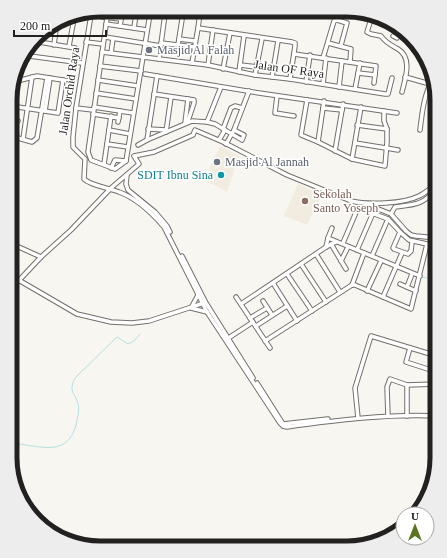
<svg xmlns="http://www.w3.org/2000/svg" width="447" height="558" viewBox="0 0 447 558" font-family="Georgia,serif">
<style>
.built{fill:#f1ecdf}
.lines{fill:none;stroke-linecap:round;stroke-linejoin:round}
.stream{stroke:#b4e0e1;stroke-width:1}
.street-casing{stroke:#72706b;stroke-width:5.5}
.street{stroke:#fff;stroke-width:3.5}
.worship-dot{fill:#6b7280;stroke:#fff;stroke-width:1.5}
.culture-dot{fill:#0f9aa8;stroke:#fff;stroke-width:1.5}
.education-dot{fill:#8d6e63;stroke:#fff;stroke-width:1.5}
.labels{text-anchor:middle;dominant-baseline:central;stroke-width:3;stroke-linejoin:round;paint-order:stroke}
.worship-label{font-size:12px;fill:#5b616d;stroke:#fff;text-anchor:start}
.street-label{font-size:12px;fill:#22211f;stroke:#fff}
.culture-label{font-size:12px;fill:#0d838f;stroke:#fff;text-anchor:end}
.education-label{font-size:12px;fill:#785e54;stroke:#fff;text-anchor:start}
.rim{fill:none;stroke:#22211f;stroke-width:5}
</style>
<rect width="100%" height="100%" fill="#f8f6f0"/>
<!-- built -->
<g class="built">
<path d="M220 146 239 156 227 192 204 180Z"/>
<path d="M298 184 321 195 307 225 284 216Z"/>
</g>
<g class="lines">
<!-- stream -->
<g class="stream">
<path d="M421 277 433 279"/>
<path d="M10 443C35 444 67 460 76 425 77 419 80 410 78 404 75 392 68 393 75 378L117 337 128 344 134 341 140 334"/>
</g>
<!-- street casing -->
<g class="street-casing">
<g id="street">
<path d="M91 15 76 108 73 137V147L85 159 84 179C91 186 110 188 119 192 136 198 152 213 164 227L207 312 280 423 283 426 287 427C337 420 386 414 437 416"/>
<path d="M372 16 367 32 371 34 381 36C386 43 391 45 398 49 413 58 405 79 402 92"/>
<path d="M102 17 121 19"/>
<path d="M107 18 88 152 91 160 115 169 126 161 150 14"/>
<path d="M62 20 73 22"/>
<path d="M106 24 147 30"/>
<path d="M120 26 122 14"/>
<path d="M134 28 136 14"/>
<path d="M198 28 200 13"/>
<path d="M43 34V31"/>
<path d="M393 36 397 38 401 29"/>
<path d="M105 37 161 46"/>
<path d="M179 39 195 41"/>
<path d="M33 41 75 48"/>
<path d="M86 42 103 44"/>
<path d="M161 43 194 47"/>
<path d="M328 43 351 49 350 62"/>
<path d="M54 45 57 22"/>
<path d="M178 45 183 13"/>
<path d="M69 46 74 19"/>
<path d="M102 52 208 65 255 75 290 79 385 94H388L392 78"/>
<path d="M111 53 113 39"/>
<path d="M294 54 376 66 374 83"/>
<path d="M22 55 82 63"/>
<path d="M323 58 334 21 337 20 347 23 341 45"/>
<path d="M159 59 165 14"/>
<path d="M192 63 198 28 292 42 295 43V46L290 79"/>
<path d="M208 65 213 30"/>
<path d="M240 65 257 67"/>
<path d="M18 66 24 63 23 61 20 60"/>
<path d="M100 66 141 71"/>
<path d="M17 69 18 72"/>
<path d="M223 69 230 33"/>
<path d="M239 72 244 36"/>
<path d="M358 73 375 75"/>
<path d="M145 74 259 93 397 113"/>
<path d="M255 75 262 39"/>
<path d="M272 77 278 41"/>
<path d="M405 77 430 84"/>
<path d="M98 80 138 86"/>
<path d="M13 82 37 76 69 81"/>
<path d="M306 82 310 55"/>
<path d="M323 84 326 58"/>
<path d="M339 87 342 61"/>
<path d="M355 89 360 63"/>
<path d="M96 93 136 99"/>
<path d="M154 94 194 100V103L188 121"/>
<path d="M277 96 275 113 294 116"/>
<path d="M307 100 301 135 318 142 352 159 385 166 387 142V129L384 121V111"/>
<path d="M11 106 58 113 63 80"/>
<path d="M15 106 17 81"/>
<path d="M94 107 133 113"/>
<path d="M76 108 93 110"/>
<path d="M323 108 342 110"/>
<path d="M45 111 50 78"/>
<path d="M93 114 119 118"/>
<path d="M11 119 18 121"/>
<path d="M118 122 120 111"/>
<path d="M207 122 221 87"/>
<path d="M185 123 188 99"/>
<path d="M357 125 387 129"/>
<path d="M11 127 12 119"/>
<path d="M148 129 166 130"/>
<path d="M223 129 231 108 235 106 242 108"/>
<path d="M109 130 130 134"/>
<path d="M420 130C422 113 424 95 432 80"/>
<path d="M166 132 171 97"/>
<path d="M11 136 32 142 37 138 47 78"/>
<path d="M23 139 32 77"/>
<path d="M147 140 157 76"/>
<path d="M219 140 225 130"/>
<path d="M318 142 324 101"/>
<path d="M355 143 398 150"/>
<path d="M107 144 128 147"/>
<path d="M226 144 234 130 249 91"/>
<path d="M138 145 147 140 192 121 207 122 215 124 242 140 244 135 234 130"/>
<path d="M335 151 343 104"/>
<path d="M352 159 361 107"/>
<path d="M104 164 111 116"/>
<path d="M111 168 115 160 126 161"/>
<path d="M127 175 126 184 128 190 155 212 167 226 170 232"/>
<path d="M366 204 391 214 406 231 411 235 416 236 437 238"/>
<path d="M391 214 395 207C412 205 426 205 435 188"/>
<path d="M400 232 393 248 394 249 408 254 411 251 412 242"/>
<path d="M328 238 332 228"/>
<path d="M10 243 41 257"/>
<path d="M331 244 346 269"/>
<path d="M326 247 328 238 420 276"/>
<path d="M357 250 373 213"/>
<path d="M316 254 340 292"/>
<path d="M182 256 206 303 253 378"/>
<path d="M372 256 388 219"/>
<path d="M341 261 348 247"/>
<path d="M301 264 326 302"/>
<path d="M287 274 312 311"/>
<path d="M10 275 77 314 111 322 132 323 149 321 204 303"/>
<path d="M437 280 434 278 433 275 437 258"/>
<path d="M273 283 297 321"/>
<path d="M400 284 416 291"/>
<path d="M352 285 364 253"/>
<path d="M407 287 412 274"/>
<path d="M10 290 41 257 71 230 111 188 139 164 134 156 154 152 193 135 195 130 223 142 287 175 351 201C368 205 403 204 419 196 425 193 431 188 437 184"/>
<path d="M367 291 381 261"/>
<path d="M198 295 191 308 207 312"/>
<path d="M236 297 270 348"/>
<path d="M383 297 402 253"/>
<path d="M263 301 272 315"/>
<path d="M241 304 326 247 336 242"/>
<path d="M250 318 267 308"/>
<path d="M256 326 287 306"/>
<path d="M227 339 253 322"/>
<path d="M265 341 352 285H355L411 309 427 244 409 240 400 232 388 219 361 209 357 210 343 243"/>
<path d="M410 348 406 362 437 372"/>
<path d="M257 383 283 424 328 419"/>
<path d="M407 385 437 384"/>
<path d="M388 416 387 387 390 379 407 385V416"/>
<path d="M358 418 355 388 371 336 437 356"/>
</g>
</g>
<!-- street -->
<use href="#street" class="street"/>
</g>
<!-- markers -->
<g class="worship-dot">
<circle cx="149" cy="50" r="4"/>
<circle cx="217" cy="162" r="4"/>
</g>
<circle class="culture-dot" cx="221" cy="175" r="4"/>
<circle class="education-dot" cx="305" cy="201" r="4"/>
<g class="labels">
<!-- worship labels -->
<g class="worship-label">
<text x="157" y="50">Masjid Al Falah</text>
<text x="225" y="162">Masjid Al Jannah</text>
</g>
<!-- street labels -->
<g class="street-label">
<text transform="translate(289 69) rotate(8)">Jalan OF Raya</text>
<text transform="translate(69 91) rotate(-82)">Jalan Orchid Raya</text>
</g>
<!-- culture labels -->
<g class="culture-label">
<text x="213" y="175">SDIT Ibnu Sina</text>
</g>
<!-- education labels -->
<g class="education-label">
<text x="313" y="194">Sekolah<tspan x="313" dy="14">Santo Yoseph</tspan></text>
</g>
</g>
<!-- crop -->
<path d="M0 0H447V558H0ZM100 17H347A83 83 0 0 1 430 100V458A83 83 0 0 1 347 541H100A83 83 0 0 1 17 458V100A83 83 0 0 1 100 17Z" fill="#ededed" fill-rule="evenodd"/>
<path class="rim" d="M100 17H347A83 83 0 0 1 430 100V458A83 83 0 0 1 347 541H100A83 83 0 0 1 17 458V100A83 83 0 0 1 100 17Z"/>
<!-- north arrow -->
<g transform="translate(415 526)"><circle r="19" fill="#ffffff" stroke="#a7a6a5"/>
<path d="M0-3L7 15L0 10L-7 15Z" fill="#5a7325"/>
<text y="-6" font-size="11" font-weight="bold" text-anchor="middle" fill="#22211f">U</text>
</g>
<!-- scale -->
<path d="M14 30v6h92v-6" fill="none" stroke="#22211f" stroke-width="2"/>
<text x="20" y="30" font-size="12" fill="#22211f" stroke="#ffffff" stroke-width="3" paint-order="stroke">200 m</text>
</svg>
